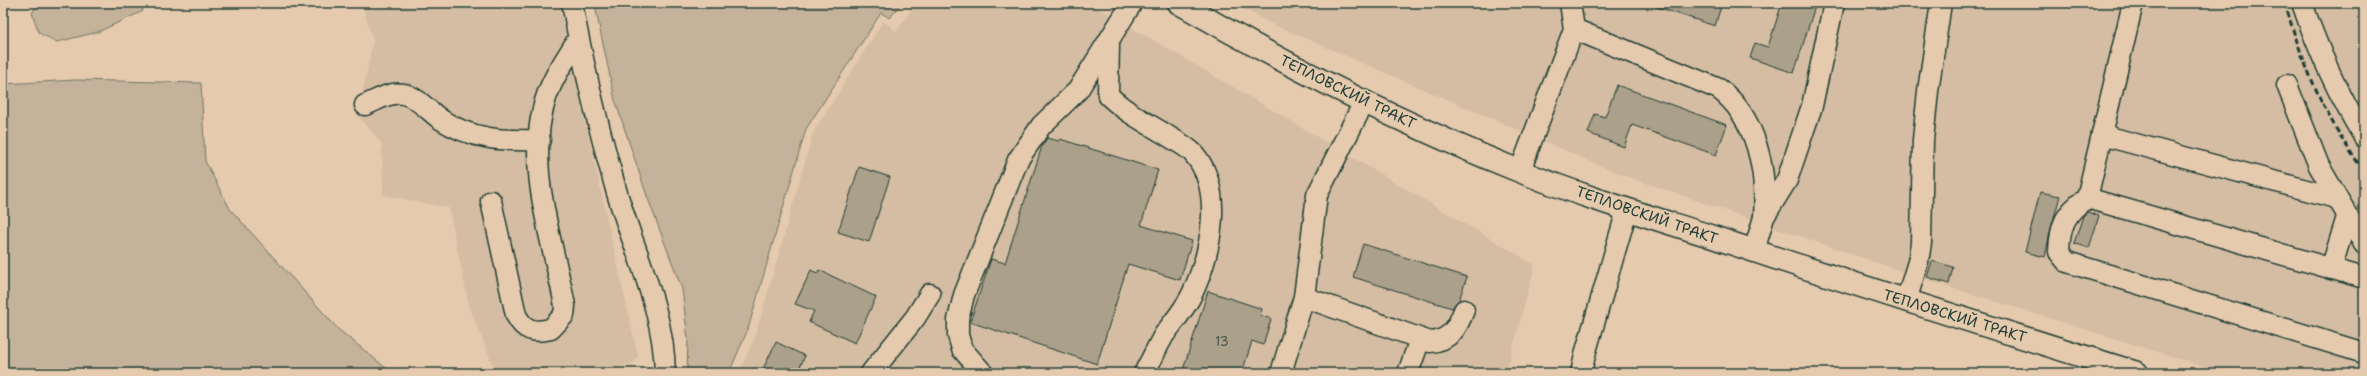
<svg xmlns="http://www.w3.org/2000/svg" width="2367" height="376" viewBox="0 0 2367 376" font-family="'Shantell Sans',sans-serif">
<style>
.built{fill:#d4bda2}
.green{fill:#c4b29a;stroke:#727867}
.building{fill:#aba08a;stroke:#1f3d34}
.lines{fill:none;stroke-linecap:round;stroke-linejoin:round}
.minor-casing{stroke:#1f3d34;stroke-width:23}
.major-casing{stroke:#1f3d34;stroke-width:25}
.minor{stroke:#e5caad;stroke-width:20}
.major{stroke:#e5caad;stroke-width:22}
.rail{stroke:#1f3d34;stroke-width:3;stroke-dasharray:6 3;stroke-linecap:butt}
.labels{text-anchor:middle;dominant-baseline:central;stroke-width:3;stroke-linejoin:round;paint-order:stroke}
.number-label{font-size:13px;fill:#42564a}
.street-label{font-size:15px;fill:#1f3d34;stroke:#e5caad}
</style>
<rect width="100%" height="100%" fill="#e5caad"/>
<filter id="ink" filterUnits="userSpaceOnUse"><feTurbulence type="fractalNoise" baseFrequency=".025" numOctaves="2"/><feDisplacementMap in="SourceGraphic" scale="8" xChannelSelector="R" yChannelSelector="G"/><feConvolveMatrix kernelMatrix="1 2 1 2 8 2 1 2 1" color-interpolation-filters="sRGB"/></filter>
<g filter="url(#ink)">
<!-- built -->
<g class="built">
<path d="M362 3H559L638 357 632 364 577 373H496L469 306 449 208 383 195 382 144 358 116 373 41Z"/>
<path d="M917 3H1090L1535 265 1506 373H739L756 334 813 133 883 21 896 31Z"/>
<path d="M1233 3H2364V373H2225L1927 280 1620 174 1270 23Z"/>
</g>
<!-- green -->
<g class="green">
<path d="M38 3H141L143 11 98 32 57 42 39 33 32 13Z"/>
<path d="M596 3H901L890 18 881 13 806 129 748 329 729 373H687L688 340 682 289 647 196 615 100 596 11Z"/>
<path d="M76 80 201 83 205 161 230 209 338 329 392 373H3V84Z"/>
</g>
<!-- building -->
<g class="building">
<path d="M1654 3H1722L1715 26 1654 6Z"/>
<path d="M1782 3H1816L1794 73 1750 58 1755 43 1768 47Z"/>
<path d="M1617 85 1727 125 1716 155 1632 125 1624 147 1588 133 1595 114 1605 117Z"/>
<path d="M1047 138 1059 141 1060 139 1158 170 1141 225 1192 241 1180 280 1128 264 1097 364 970 322 991 259 1005 263 1042 146Z"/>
<path d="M859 167 890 177 869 242 838 232Z"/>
<path d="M2040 192 2060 196 2050 232 2045 257 2025 252Z"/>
<path d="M2087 212 2099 216 2089 248 2074 243 2083 216Z"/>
<path d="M1363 244 1467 277 1459 300 1452 308 1353 277Z"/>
<path d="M1932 261 1953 267 1949 284 1927 277Z"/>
<path d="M811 270 817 273 819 270 876 297 855 343 809 322 814 311 795 304Z"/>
<path d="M1208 291 1262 309 1260 315 1271 319 1263 345 1252 341 1242 373H1182Z"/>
<path d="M776 342 805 356 797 373H761Z"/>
</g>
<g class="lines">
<!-- minor casing -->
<g class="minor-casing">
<g id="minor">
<path d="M572 3C583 64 598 126 615 186 632 248 664 307 665 373"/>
<path d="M1570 3 1574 29"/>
<path d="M2133 3 2087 198 2364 278"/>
<path d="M2302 3C2318 50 2338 94 2364 137"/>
<path d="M1109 43 1108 95C1125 112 1147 123 1168 136 1176 141 1186 146 1193 153 1225 189 1211 252 1193 292 1186 308 1174 321 1164 335 1157 347 1151 361 1144 373"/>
<path d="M2287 85 2319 166 2364 244"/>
<path d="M365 105C376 101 390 91 403 94 416 96 429 111 440 119 472 140 503 141 540 140"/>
<path d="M2102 135 2336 198"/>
<path d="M1520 171 1574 29 1719 89C1757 118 1767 171 1764 217"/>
<path d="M2087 198C2065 213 2060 225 2059 252L2067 262 2364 353"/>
<path d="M491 201 516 315C524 331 534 333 551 329L564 315 565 306C553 240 525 168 545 101 552 78 566 59 578 39"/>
<path d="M1754 251 1764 217 1787 180 1812 106 1834 3"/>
<path d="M2331 269 2347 217"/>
<path d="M1304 297 1430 342C1450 341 1458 327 1464 310"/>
<path d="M1906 301 1918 262 1921 243 1923 140 1928 91 1941 3"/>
<path d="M982 372 962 349 958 335V320L964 295 1018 160 1041 126 1078 90 1132 3"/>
<path d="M871 373 915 318 930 294"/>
<path d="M1281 373 1304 297 1317 195 1364 102"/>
<path d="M1408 373 1420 339"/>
<path d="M1581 373 1586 351 1627 210"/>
</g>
</g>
<!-- major casing -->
<g class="major-casing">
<path id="major" d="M1179 3C1288 66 1401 123 1517 170 1581 196 1648 216 1713 237 1854 285 1995 329 2137 373"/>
</g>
<!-- minor -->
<use href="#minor" class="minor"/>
<!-- major -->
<use href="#major" class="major"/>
<!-- rail -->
<path class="rail" d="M2285 3C2302 64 2326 120 2364 171"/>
</g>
</g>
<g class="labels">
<!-- number labels -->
<g class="number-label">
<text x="1222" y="341">13</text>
</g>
<!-- street labels -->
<g class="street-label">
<text transform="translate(1348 92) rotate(26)">ТЕПЛОВСКИЙ ТРАКТ</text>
<text transform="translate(1647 215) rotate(19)">ТЕПЛОВСКИЙ ТРАКТ</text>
<text transform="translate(1955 316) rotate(17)">ТЕПЛОВСКИЙ ТРАКТ</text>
</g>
</g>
<!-- margin -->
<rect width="2367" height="376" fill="none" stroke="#e5caad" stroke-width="16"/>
<rect x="8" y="8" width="2351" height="360" fill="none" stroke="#1f3d34" stroke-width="1.5" filter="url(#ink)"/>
</svg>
